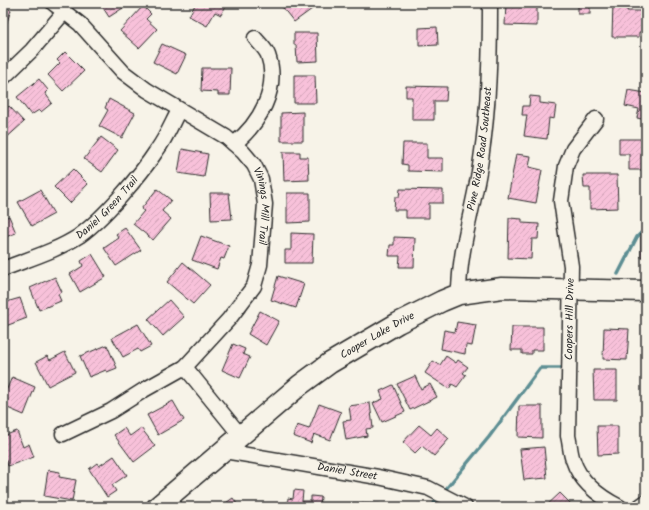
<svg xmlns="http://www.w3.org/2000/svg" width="649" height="510" viewBox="0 0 649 510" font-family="Kalam,sans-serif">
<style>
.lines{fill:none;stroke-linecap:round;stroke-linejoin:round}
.stream{stroke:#5d8e93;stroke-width:3.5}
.building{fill:url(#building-hatch);stroke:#2b2b2b}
.street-casing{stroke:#2b2b2b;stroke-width:17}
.secondary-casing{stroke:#2b2b2b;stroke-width:23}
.street{stroke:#f7f3e8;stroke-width:14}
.secondary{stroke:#f7f3e8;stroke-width:20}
.labels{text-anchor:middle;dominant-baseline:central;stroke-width:3.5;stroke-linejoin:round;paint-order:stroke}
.street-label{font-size:11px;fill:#2b2b2b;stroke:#f7f3e8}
</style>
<defs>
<pattern id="building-hatch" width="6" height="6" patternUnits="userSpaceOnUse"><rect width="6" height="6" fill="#f8c1da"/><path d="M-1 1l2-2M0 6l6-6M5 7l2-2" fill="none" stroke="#d5a6bb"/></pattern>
</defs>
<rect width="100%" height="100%" fill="#f7f3e8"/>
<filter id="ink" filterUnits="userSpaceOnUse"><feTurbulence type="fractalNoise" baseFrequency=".025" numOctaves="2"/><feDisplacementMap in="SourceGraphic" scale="8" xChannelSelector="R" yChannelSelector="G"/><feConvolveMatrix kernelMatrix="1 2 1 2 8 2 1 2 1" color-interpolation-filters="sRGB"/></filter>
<g filter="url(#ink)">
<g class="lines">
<!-- stream -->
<g class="stream">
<path d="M618 274 637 237 646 228"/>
<path d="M445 490 489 437 540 368H562"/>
<path d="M432 507 435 502"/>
</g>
</g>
<!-- building -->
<g class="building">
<path d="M100 3H124L126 6 109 17Z"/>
<path d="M196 3H225L227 4 221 15 215 12 207 26 189 16Z"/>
<path d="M279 3H307L312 9 294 22Z"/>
<path d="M506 3H537V26L505 25Z"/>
<rect x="578" y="3" width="12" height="11"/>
<path d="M613 3H628L627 11H646V32H639V37H612Z"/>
<path d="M143 6 151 14 146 19 157 29 139 48 120 31Z"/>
<path d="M3 7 11 10 3 34Z"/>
<path d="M437 27 438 45 419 46V28Z"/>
<path d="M294 33H317L318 61 297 62 296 45H294Z"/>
<path d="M162 44 186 55 177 74 153 62Z"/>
<path d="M65 52 84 71 63 91 48 75 60 63 57 60Z"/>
<path d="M202 68H231L230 95H218V92L201 91Z"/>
<path d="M294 75H315L316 103H294Z"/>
<path d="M39 79 48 90 45 93 52 103 41 112 39 110 31 115 17 97Z"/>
<path d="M406 86 447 87 446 101H434V120H412V97H406Z"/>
<path d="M628 90 646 93V120L637 118 639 109 625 106Z"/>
<path d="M530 96 540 97V103L556 105 554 119 549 118 547 139 524 136 527 115H522L523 106H529Z"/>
<path d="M109 99 135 113 122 138 99 126 108 110 105 108Z"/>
<path d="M9 106 24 122 3 141V112Z"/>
<path d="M303 112V141H281V113Z"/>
<path d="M101 137 118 150 102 172 84 159Z"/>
<path d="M619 139H646V170H629V154H619Z"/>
<path d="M403 143H427V158H443V172L408 171V165L402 164Z"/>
<path d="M182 149 208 154 204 177 178 173Z"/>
<path d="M283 152H300V157H308L309 180 284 181Z"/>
<path d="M516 154 531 156 529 167 542 170 536 203 508 198Z"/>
<path d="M73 169 88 184 70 203 54 187Z"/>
<path d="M583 175H617L618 208 590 209V188H584Z"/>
<path d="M157 189 171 200 162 211 171 219 153 240 133 224 144 211 141 209Z"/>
<path d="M400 189 443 190V203H429V218H406V210H394L395 197H399Z"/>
<path d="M40 190 54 214 32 226 18 202Z"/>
<path d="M210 193H229L232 219 211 220Z"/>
<path d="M287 193H310V222L287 223Z"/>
<path d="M9 216 16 233 3 238V219Z"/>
<path d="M509 218 522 219V223L539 224 538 239H532L531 259 508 258Z"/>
<path d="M125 228 141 250 116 266 104 248 119 238 116 234Z"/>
<path d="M291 233 313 234 312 263H285V250H291Z"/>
<path d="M201 236 229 246 224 259 221 258 217 269 192 260Z"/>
<path d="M394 237 415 238 414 267H399L400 256H389L390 245H394Z"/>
<rect x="641" y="237" width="5" height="20"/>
<path d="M92 254 106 277 80 292 70 274 83 266 81 261Z"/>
<path d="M183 262 210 285 193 304 167 282Z"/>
<path d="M278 276 304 284 296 308 271 300Z"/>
<path d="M55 277 62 292 58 294 61 301 39 310 30 288Z"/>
<path d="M20 298 27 318 3 327V303Z"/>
<path d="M169 300 184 317 163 336 148 319Z"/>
<path d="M260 311 279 321 266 345 248 334Z"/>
<path d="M457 322 476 325 472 346 466 345 465 354 441 349 444 330 455 332Z"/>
<path d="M138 324 151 346 140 352 138 349 123 357 112 338Z"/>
<path d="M512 327H543V350H532V354H522V350H511Z"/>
<path d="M604 328 629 329 627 360 603 359Z"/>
<path d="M233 344 245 349 243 354 250 357 240 378 222 370Z"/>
<path d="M107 345 117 368 107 372 106 370 89 377 80 356Z"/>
<path d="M65 352 75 372 48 386 36 362 47 356 50 360Z"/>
<path d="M446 356 456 363 458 360 468 367 463 373 466 375 457 387 452 384 449 389 425 373 433 361 440 365Z"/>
<path d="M593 370H617V400H594Z"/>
<path d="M415 376 421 389 430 384 437 397 410 410 397 384Z"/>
<path d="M12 377 35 387 24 415 3 406V398Z"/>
<path d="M393 385 405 412 382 422 373 403 383 399 380 391Z"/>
<path d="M173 401 184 420 158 435 147 415Z"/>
<path d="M370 403 373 428 366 429 367 436 346 440 343 421 351 420 349 406Z"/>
<path d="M319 404 341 412 330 440 314 434 311 443 293 436 297 425 309 429Z"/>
<path d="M519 406H542V438L518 437Z"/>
<path d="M419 425 431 435 437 428 449 439 434 456 422 446 415 453 403 442Z"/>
<path d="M597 426H618V454L598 455Z"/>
<path d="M124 428 130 436 141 428 155 446 134 462 114 435Z"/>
<path d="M17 431 23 447 29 444 34 457 8 466 3 453V436Z"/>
<path d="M544 447 547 478 524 480 520 449Z"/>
<path d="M114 456 127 475 112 485 116 491 107 497 89 469 97 463 99 466Z"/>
<path d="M48 470 60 472 59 477 76 480 72 501 44 496Z"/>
<path d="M294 490 303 491 302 501H311V496L321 497 320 507H287L288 498 293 499Z"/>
<path d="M560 493 574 507H545Z"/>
<path d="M233 498 239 507H220Z"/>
<path d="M353 503 380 504V507H353Z"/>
</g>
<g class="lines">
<!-- street casing -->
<g class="street-casing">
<g id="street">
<path id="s1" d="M53 3 80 24 123 72 147 90 226 137 243 152 254 165 261 179 265 204 260 265 254 286 229 319 185 367 144 390 111 411 63 434"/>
<path d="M3 78 32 50 65 11"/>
<path d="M596 119 573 149 566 166 561 201 571 266 568 436C570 443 570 453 573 460 580 482 600 497 620 507"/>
<path d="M234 144C259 124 280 89 268 55 266 49 259 43 255 38"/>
<path id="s2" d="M3 269C28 259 56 251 79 236 104 218 140 176 157 150 166 138 172 123 179 110"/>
<path id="s3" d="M459 294C459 248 475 204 481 159 489 107 490 55 490 3"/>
<path d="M185 367 240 435"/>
<path id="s4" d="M224 451 378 477 428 488 465 507"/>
<path d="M639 507 646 502"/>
</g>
</g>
<!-- secondary casing -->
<g class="secondary-casing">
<g id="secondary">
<path id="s5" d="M157 507 300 385 330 363 398 323 442 301 459 294 502 288 646 291"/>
</g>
</g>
<!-- street -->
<use href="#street" class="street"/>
<!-- secondary -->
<use href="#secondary" class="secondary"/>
</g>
</g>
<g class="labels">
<!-- street labels -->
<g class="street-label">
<text stroke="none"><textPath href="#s3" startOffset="147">Pine Ridge Road Southeast</textPath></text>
<text stroke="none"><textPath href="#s2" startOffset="123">Daniel Green Trail</textPath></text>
<text stroke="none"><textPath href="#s1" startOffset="303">Vinings Mill Trail</textPath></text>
<text transform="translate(570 319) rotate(-89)">Coopers Hill Drive</text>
<text stroke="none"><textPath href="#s5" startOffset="280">Cooper Lake Drive</textPath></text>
<text stroke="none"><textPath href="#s4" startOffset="125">Daniel Street</textPath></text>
</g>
</g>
<!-- margin -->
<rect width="649" height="510" fill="none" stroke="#f7f3e8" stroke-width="16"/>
<rect x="8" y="8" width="633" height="494" fill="none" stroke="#2b2b2b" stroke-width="1.5" filter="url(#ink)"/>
</svg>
